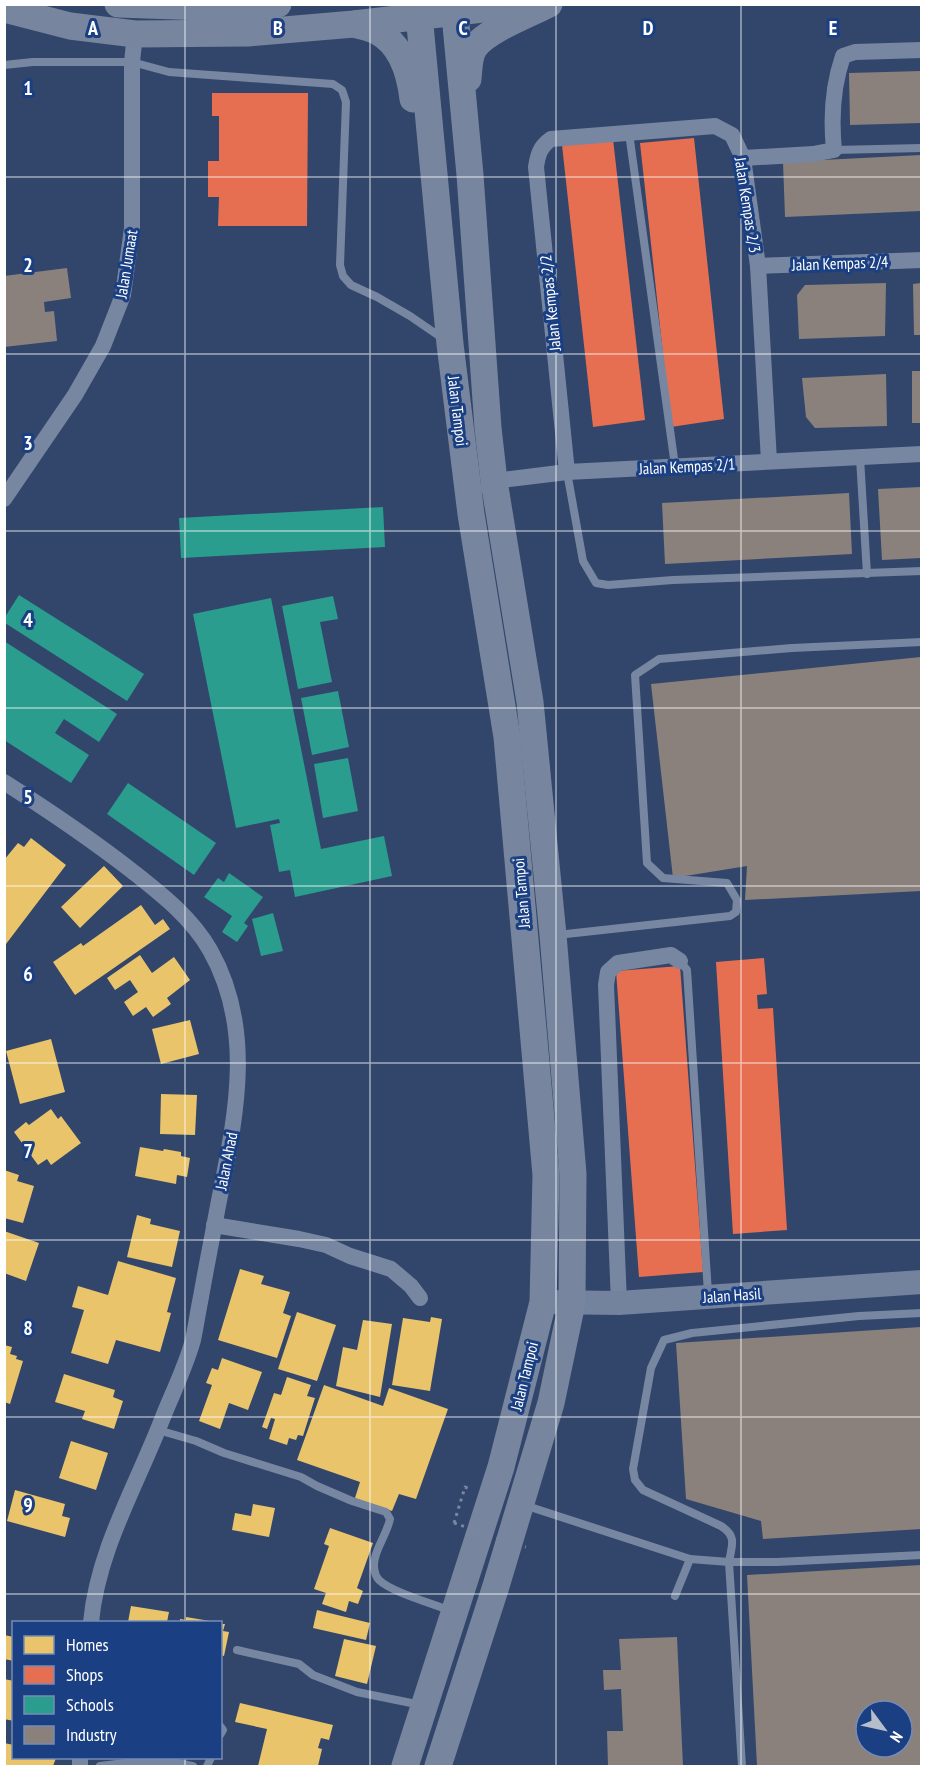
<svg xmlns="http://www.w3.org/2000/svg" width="926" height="1771" viewBox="0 0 926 1771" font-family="'PT Sans Narrow',sans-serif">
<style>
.homes{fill:#e9c46a}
.shops{fill:#e76f51}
.schools{fill:#2a9d8f}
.industry{fill:#8a817c;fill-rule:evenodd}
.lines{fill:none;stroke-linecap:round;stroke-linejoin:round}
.path{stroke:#7887a1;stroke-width:3;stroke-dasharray:3 4.5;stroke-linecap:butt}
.lane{stroke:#7887a1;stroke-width:8}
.street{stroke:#7887a1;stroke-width:16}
.secondary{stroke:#73829d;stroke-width:24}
.primary{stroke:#77869e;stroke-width:27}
.path-bridge{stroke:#7887a1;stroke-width:3;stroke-dasharray:3 4.5;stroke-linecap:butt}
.grid{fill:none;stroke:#fff;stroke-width:1.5;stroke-opacity:0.55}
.labels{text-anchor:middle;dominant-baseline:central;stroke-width:6;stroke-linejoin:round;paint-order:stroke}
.street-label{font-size:16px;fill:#fff;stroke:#1a3f83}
.grid-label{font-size:20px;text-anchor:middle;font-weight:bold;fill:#fff;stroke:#1a3f83;stroke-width:6;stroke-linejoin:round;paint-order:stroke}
</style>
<rect width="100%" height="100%" fill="#32466b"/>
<!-- homes -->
<g class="homes">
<path d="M31 838 66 865 6 944 4 943V860L18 843 24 847Z"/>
<path d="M104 866 123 886 80 928 61 907Z"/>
<path d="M141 905 155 925 163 919 170 929 75 995 53 962 81 943 83 946Z"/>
<path d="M140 955 152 973 174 957 190 980 167 998 171 1004 153 1017 146 1007 133 1016 124 1002 138 992 130 980 115 990 107 978Z"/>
<path d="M190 1020 199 1054 161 1064 152 1029Z"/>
<path d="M51 1039 65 1092 20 1104 6 1051Z"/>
<path d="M161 1094 197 1095 195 1135 160 1134Z"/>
<path d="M51 1109 58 1119 61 1116 81 1143 51 1165 47 1159 38 1165 14 1132 26 1122 29 1125Z"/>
<path d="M140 1147 163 1151 164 1149 181 1152V1156L190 1158 187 1177 177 1175 176 1184 135 1176Z"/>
<path d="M4 1170 19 1175 17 1181 34 1186 23 1223 4 1218Z"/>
<path d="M137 1215 151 1219 150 1224 180 1231 172 1267 127 1257Z"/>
<path d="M4 1231 39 1243 26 1281 4 1273Z"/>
<path d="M118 1261 176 1278 167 1312 171 1313 160 1352 116 1340 108 1364 71 1353 84 1310 72 1307 78 1286 108 1295Z"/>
<path d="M240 1269 264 1276 261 1284 290 1292 283 1313 291 1316 277 1358 218 1340Z"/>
<path d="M297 1312 336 1325 317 1381 278 1369Z"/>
<path d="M431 1317 442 1319 430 1391 392 1385 403 1318 430 1322Z"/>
<path d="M363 1320 392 1324 380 1397 336 1386 343 1347 357 1350Z"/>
<path d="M4 1345 12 1347 10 1354 17 1356 16 1359 23 1361 10 1404 4 1402Z"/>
<path d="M222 1358 262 1372 248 1410 229 1403 220 1429 199 1421 212 1385 206 1383 212 1368 218 1370Z"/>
<path d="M64 1374 115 1390 113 1397 123 1401 114 1429 82 1419 85 1411 55 1402Z"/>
<path d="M287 1377 311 1385 307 1396 315 1398 303 1436 298 1435 296 1440 289 1438 287 1445 269 1439 275 1419 271 1418 267 1429 262 1427 274 1393 281 1395Z"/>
<path d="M324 1385 383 1406 389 1388 448 1409 416 1499 399 1494 392 1511 355 1498 360 1482 297 1460Z"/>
<path d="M71 1441 108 1453 96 1490 59 1478Z"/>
<path d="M15 1490 65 1504 62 1516 70 1518 65 1537 7 1521Z"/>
<path d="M253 1504 275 1508 269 1537 232 1530 235 1513 251 1516Z"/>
<path d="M330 1528 373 1543 357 1588 363 1591 358 1604 349 1601 346 1612 322 1604 326 1593 314 1589 329 1546 324 1544Z"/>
<path d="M131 1606 169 1612 167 1622H128Z"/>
<path d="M317 1610 370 1623 366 1640 313 1628Z"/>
<path d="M186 1617 210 1621V1622H180V1619L186 1620Z"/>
<path d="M220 1624H225L223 1631 229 1632 224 1656 220 1655Z"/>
<path d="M4 1635 14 1637V1661L4 1659Z"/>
<path d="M344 1639 376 1646 367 1684 335 1676Z"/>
<path d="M4 1679 14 1681V1721L4 1719Z"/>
<path d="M240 1703 333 1725 329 1740 321 1738 318 1748 322 1749 318 1766H258L267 1729 235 1722Z"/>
<path d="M4 1743 14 1745V1758H56L53 1766H4Z"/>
</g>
<!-- shops -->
<g class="shops">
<path d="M212 93H308L307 226H218L219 197H208V161H219V116H212Z"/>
<path d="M694 138 724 419 671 427 640 143Z"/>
<path d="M613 139 645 420 593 427 562 145Z"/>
<path d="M764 958 767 994 757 995 758 1009 773 1008 787 1230 733 1234 716 962Z"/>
<path d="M680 966 703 1272 639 1277 616 971Z"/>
</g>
<!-- schools -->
<g class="schools">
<path d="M383 507 385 547 181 558 179 518Z"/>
<path d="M19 595 144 674 127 701 5 623V617Z"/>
<path d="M333 596 338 619 320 622 332 682 298 689 282 606Z"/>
<path d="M271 598 321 849 384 836 392 876 295 897 290 870 279 872 270 825 280 823 279 819 236 828 193 614Z"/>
<path d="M4 641 117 714 99 742 64 719 55 733 89 755 71 783 4 740Z"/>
<path d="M338 691 349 747 312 755 301 698Z"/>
<path d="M348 758 358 811 323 818 314 764Z"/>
<path d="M128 783 216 843 194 875 107 814Z"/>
<path d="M229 873 263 897 244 923 248 926 237 942 222 932 232 916 204 897 218 878 224 882Z"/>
<path d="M273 913 283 951 261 956 252 919Z"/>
</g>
<!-- industry -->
<g class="industry">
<path d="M921 71V123L850 125 849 73Z"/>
<path d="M921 155V211L785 217 783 162Z"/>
<path d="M67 268 71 298 44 302 45 312 54 311 57 341 4 347V276Z"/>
<path d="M886 283 885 336 799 339 797 295 805 285Z"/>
<path d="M921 283V335H914L913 284Z"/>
<rect x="912" y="371" width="9" height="52"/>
<path d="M886 374 887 426 815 428 806 417 802 378Z"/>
<path d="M921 487V558L882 560 878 489Z"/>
<path d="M849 493 852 554 665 564 662 503Z"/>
<path d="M921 657V891L745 900 747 866 673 878 651 684Z"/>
<path d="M921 1327V1529L763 1539 761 1521 686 1499 676 1343Z"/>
<path d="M921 1565V1766H757L747 1575ZM866 1711H902V1747H866Z"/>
<path d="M677 1637 683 1766H608L607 1731H623L621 1689 604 1690 603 1670H621L619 1639Z"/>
</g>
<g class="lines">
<!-- path -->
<path class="path" d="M454 1523 465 1487 470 1489"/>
<!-- lane -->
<g class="lane">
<path d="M4 65 33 62H132L169 72 333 84 342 90 346 102 340 265 343 276 351 285 377 297 410 316 445 340"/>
<path d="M629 133 675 466"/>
<path d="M834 150 922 148"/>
<path d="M860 458 867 574"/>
<path d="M567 472 583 561 596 583 608 585 673 580 922 571"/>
<path d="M557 935 730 916 736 912 737 900 727 883 663 878 647 863 635 675 659 659 792 648 922 642"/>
<path d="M680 961 687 970 708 1293"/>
<path d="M158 1430 196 1441 224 1453 301 1477 317 1486 352 1501 386 1512 390 1519C387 1533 378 1545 375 1558 373 1565 374 1575 379 1580 391 1592 434 1604 451 1611"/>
<path d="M524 1505 690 1559 729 1562H777L922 1555"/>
<path d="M675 1596 690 1559"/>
<path d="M237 1650 299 1664 313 1675 357 1692 421 1705"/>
<path d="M220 1726 223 1730 220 1735"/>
<path d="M100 1766C128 1762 166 1759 193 1766"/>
<path d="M207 1766 211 1758"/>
<path d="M742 1766 729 1562C732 1545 737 1536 721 1526L643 1490 635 1480 633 1469 651 1368 664 1340 692 1333 859 1316 922 1313"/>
</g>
<!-- street -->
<g class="street">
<path d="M743 158 813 154 834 150C831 120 833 85 843 56L855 52 922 50"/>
<path d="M758 266 922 260"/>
<path d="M567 472 536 167C538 154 540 147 551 139L715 126 732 135 743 158 758 266 769 461"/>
<path d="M488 487 494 481 567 472 922 454"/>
<path d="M4 499 75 395 103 346 123 295 132 228V62L135 34"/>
<path d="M4 782C48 810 91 839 132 871 161 894 191 917 210 950 257 1033 234 1123 217 1211 212 1239 206 1268 201 1297 198 1311 196 1326 193 1340 186 1366 173 1392 163 1417 137 1485 98 1549 91 1622"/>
<path d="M214 1225 299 1239 326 1245 350 1256 391 1269 411 1286 420 1298"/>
<path d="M619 1303 606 985 608 972 618 963 671 955 680 961"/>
<path d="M80 1766V1758"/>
</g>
<!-- secondary -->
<path class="secondary" d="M543 1302 619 1303 922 1282"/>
<!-- primary -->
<g class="primary">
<path d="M118 4 234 8 278 4"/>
<path d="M4 9 70 26 135 34 248 33 354 24 526 4"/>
<path d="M355 24C363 27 372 28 378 32 402 45 410 74 413 99"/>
<path d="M468 79C469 68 469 55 475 47 487 30 530 14 549 4"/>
<path d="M405 1766 501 1467 543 1302 546 1175 507 737 471 514 450 344 418 4"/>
<path d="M438 1766 496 1586 551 1403 572 1303 573 1174 553 935 530 702 494 481 488 428 470 175 454 4"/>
</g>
<!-- path-bridge -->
<path class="path-bridge" d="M454 1523 526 1547"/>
</g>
<!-- grid -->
<path class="grid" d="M185 4V1622M370 4V1766M556 4V1766M741 4V1766M4 177H922M4 354H922M4 531H922M4 708H922M4 886H922M4 1063H922M4 1240H922M4 1417H922M4 1594H922M185 1758V1766"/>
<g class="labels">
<!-- street labels -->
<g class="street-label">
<text transform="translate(748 205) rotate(81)">Jalan Kempas 2/3</text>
<text transform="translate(840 263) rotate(-2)">Jalan Kempas 2/4</text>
<text transform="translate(126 264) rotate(-81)">Jalan Jumaat</text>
<text transform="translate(550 303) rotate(-96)">Jalan Kempas 2/2</text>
<text transform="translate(458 411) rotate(83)">Jalan Tampoi</text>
<text transform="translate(687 466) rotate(-3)">Jalan Kempas 2/1</text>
<text transform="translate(521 893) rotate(-95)">Jalan Tampoi</text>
<text transform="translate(226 1161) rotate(-79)">Jalan Ahad</text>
<text transform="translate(732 1295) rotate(-4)">Jalan Hasil</text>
<text transform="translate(524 1376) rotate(-76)">Jalan Tampoi</text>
</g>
</g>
<g class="grid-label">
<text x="93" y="35">A</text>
<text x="278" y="35">B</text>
<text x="463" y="35">C</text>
<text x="648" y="35">D</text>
<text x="833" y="35">E</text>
<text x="28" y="95">1</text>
<text x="28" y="272">2</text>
<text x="28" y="450">3</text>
<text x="28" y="627">4</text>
<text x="28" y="804">5</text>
<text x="28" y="981">6</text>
<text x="28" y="1158">7</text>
<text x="28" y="1335">8</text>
<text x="28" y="1512">9</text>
</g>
<!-- border -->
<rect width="926" height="1771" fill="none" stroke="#ffffff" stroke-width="12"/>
<!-- legend -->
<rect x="12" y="1621" width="210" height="138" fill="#1a3f83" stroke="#768cb5" stroke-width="1.5"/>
<rect x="24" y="1636" width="30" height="18" fill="#e9c46a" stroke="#768cb5" stroke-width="1.5"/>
<text x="66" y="1651" font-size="18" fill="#ffffff">Homes</text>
<rect x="24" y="1666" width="30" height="18" fill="#e76f51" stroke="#768cb5" stroke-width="1.5"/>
<text x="66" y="1681" font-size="18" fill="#ffffff">Shops</text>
<rect x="24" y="1696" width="30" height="18" fill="#2a9d8f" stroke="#768cb5" stroke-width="1.5"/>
<text x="66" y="1711" font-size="18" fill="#ffffff">Schools</text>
<rect x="24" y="1726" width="30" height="18" fill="#8a817c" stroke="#768cb5" stroke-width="1.5"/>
<text x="66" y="1741" font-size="18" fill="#ffffff">Industry</text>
<!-- north arrow -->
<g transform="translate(884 1729) rotate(123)"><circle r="28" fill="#1a3f83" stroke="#768cb5" stroke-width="1.5"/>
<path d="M0-4.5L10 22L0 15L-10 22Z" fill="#b7becb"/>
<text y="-9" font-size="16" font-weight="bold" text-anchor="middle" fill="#ffffff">N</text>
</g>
</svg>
